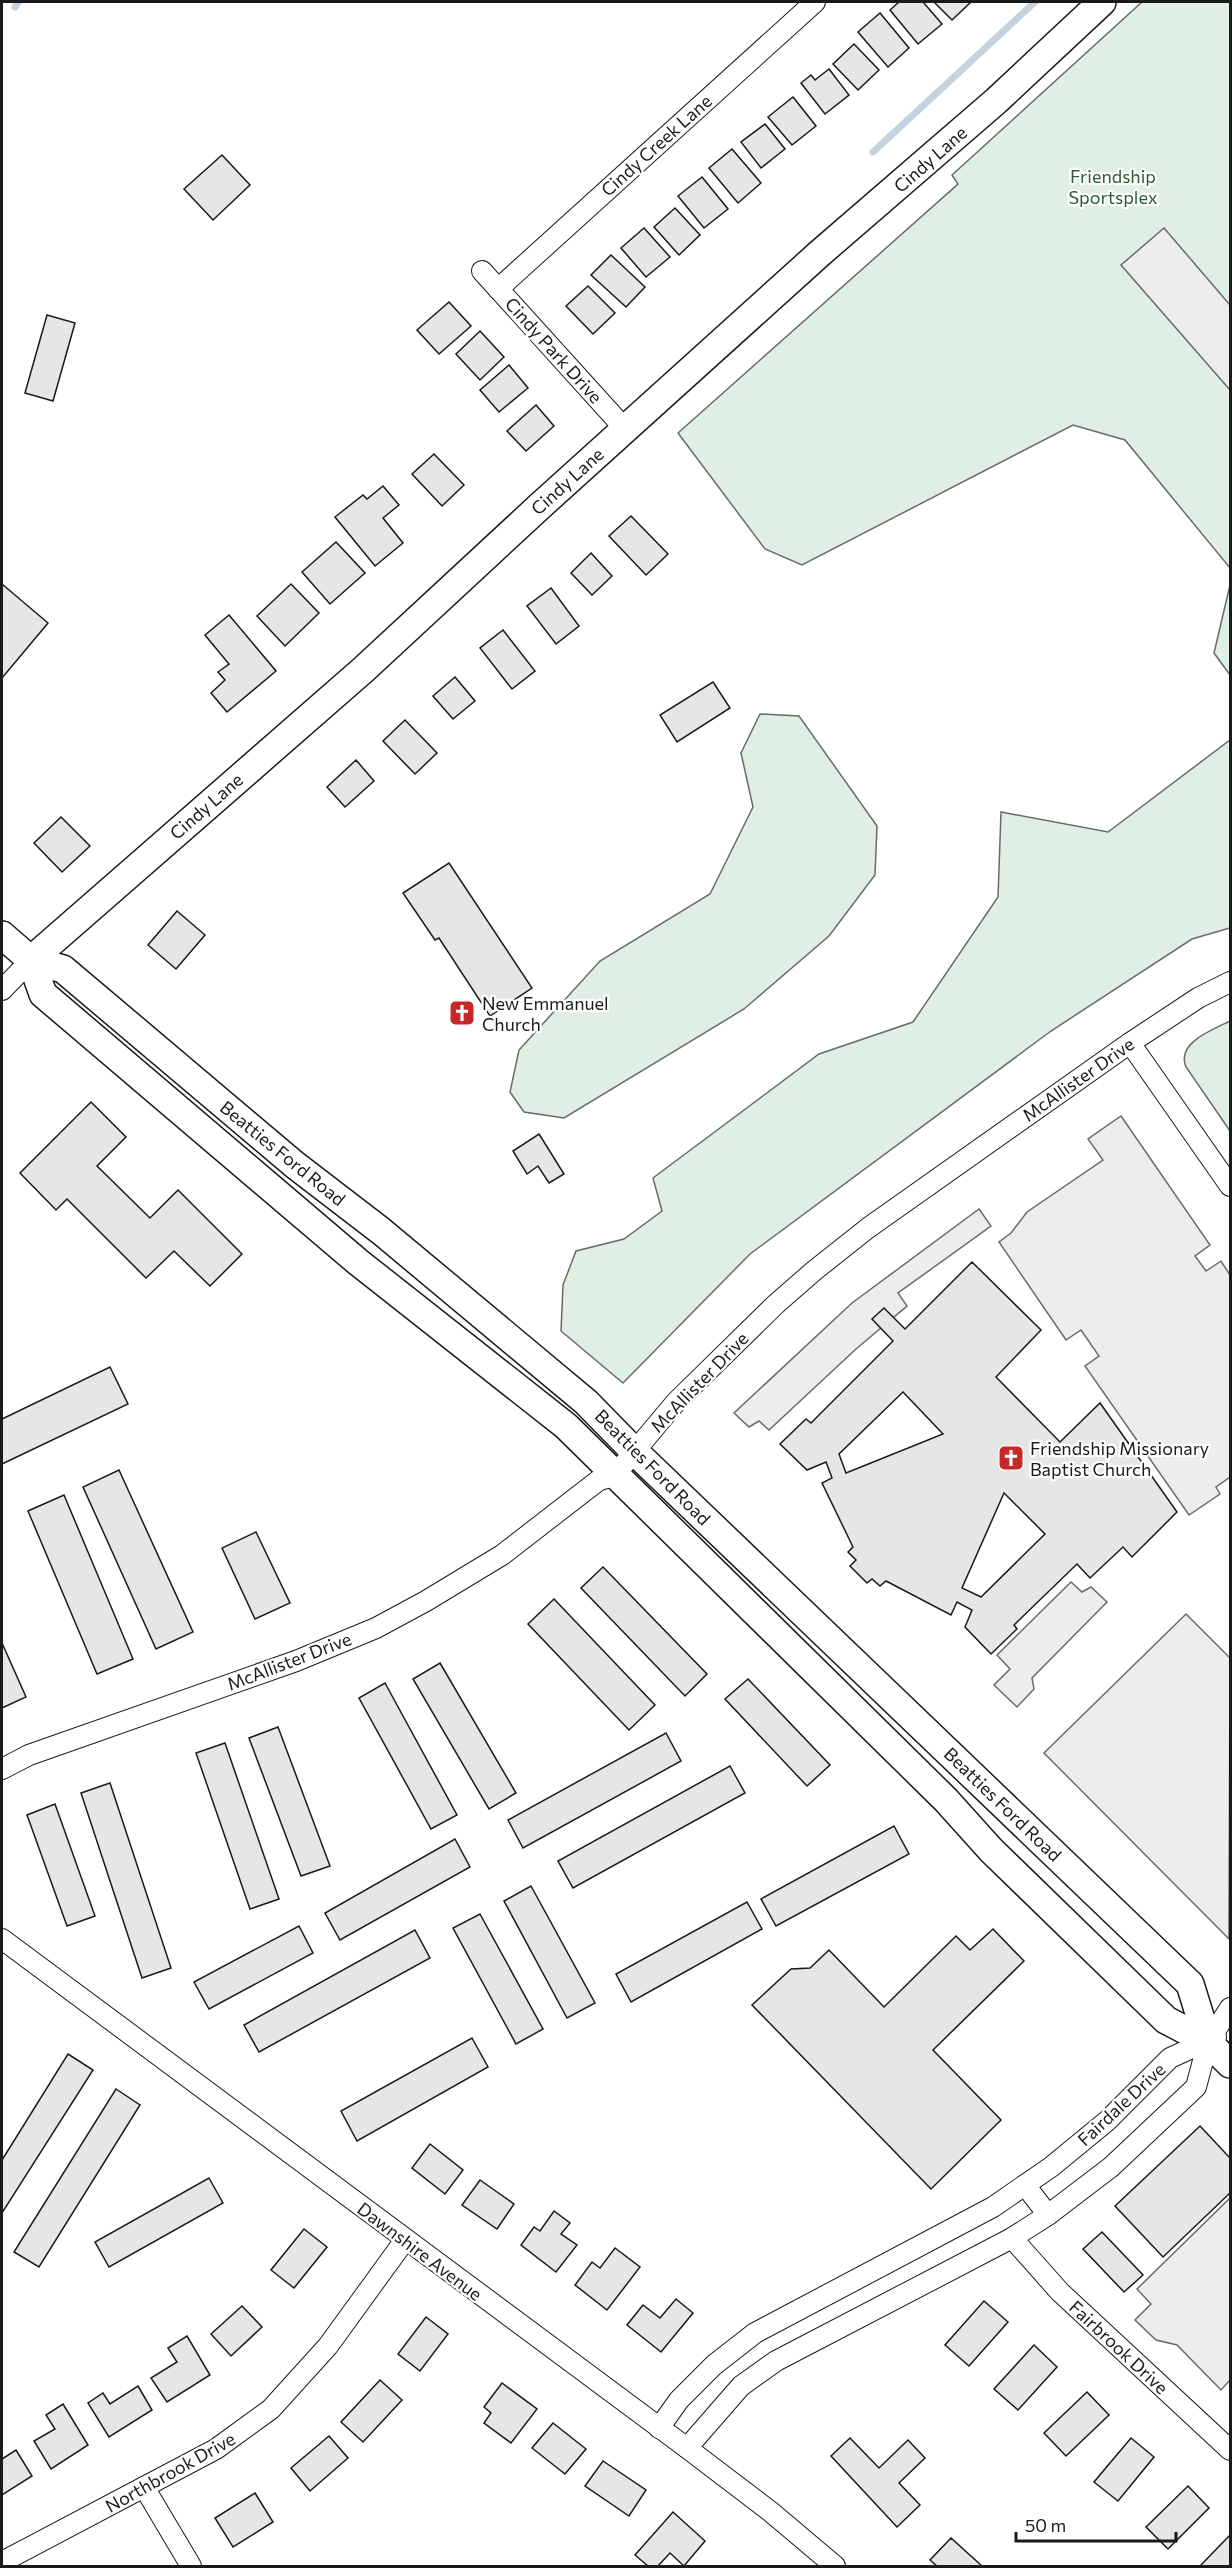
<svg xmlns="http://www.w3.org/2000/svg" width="1232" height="2568" viewBox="0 0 1232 2568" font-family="Commissioner,sans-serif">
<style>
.green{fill:#e0efe3;stroke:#6a6a6a;stroke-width:1.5}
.parking{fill:#ededed;stroke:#6a6a6a;stroke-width:1.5}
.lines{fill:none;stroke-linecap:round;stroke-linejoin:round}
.stream{stroke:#c6d2dc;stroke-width:7}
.building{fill:#e6e6e6;stroke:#1a1a1a;stroke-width:1.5;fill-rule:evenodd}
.minor-casing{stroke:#1a1a1a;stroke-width:22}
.secondary-casing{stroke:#1a1a1a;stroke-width:30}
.minor{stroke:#fff;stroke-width:20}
.secondary{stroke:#fff;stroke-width:27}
.labels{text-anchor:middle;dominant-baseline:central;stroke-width:4.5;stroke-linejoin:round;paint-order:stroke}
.street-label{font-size:18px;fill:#1a1a1a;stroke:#fff}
.park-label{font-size:18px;fill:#2b5a34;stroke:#fff}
.poi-label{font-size:18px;fill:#1a1a1a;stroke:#fff;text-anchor:start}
</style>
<rect width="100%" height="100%" fill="#fff"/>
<!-- green -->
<g class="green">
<path d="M1142 2H1230V568L1125 440 1073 425 802 565 765 549 678 433 958 184 952 175Z"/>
<path d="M1230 585V675L1214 653Z"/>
<path d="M760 714 799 716 877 826 875 875 829 936 744 1009 564 1118 524 1112 510 1092 519 1050 600 961 710 894 753 807 741 753Z"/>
<path d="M1230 740V928L1192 939 1051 1031 750 1254 623 1383 561 1331 563 1285 576 1251 624 1239 662 1211 653 1178 819 1054 913 1022 998 897 1001 812 1108 832Z"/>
<path d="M1230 1021V1131L1186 1067C1176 1043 1212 1030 1230 1021Z"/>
</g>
<!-- parking -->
<g class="parking">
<path d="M1164 228 1230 305V390L1121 265Z"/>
<path d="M1121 1116 1210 1245 1195 1256 1206 1271 1221 1261 1230 1275V1477L1216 1487 1220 1494 1189 1515 1085 1366 1099 1356 1081 1330 1066 1340 999 1242 1011 1233 1027 1212 1103 1160 1088 1139Z"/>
<path d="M979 1209 991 1226 898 1293 907 1306 856 1349 769 1430 759 1421 749 1427 734 1413 852 1303Z"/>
<path d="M1071 1582 1082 1592 1091 1587 1107 1602 1032 1678 1034 1689 1017 1707 994 1685 1010 1669 997 1655Z"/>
<path d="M1186 1614 1230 1658 1229 1939 1044 1753Z"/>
<path d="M1230 2198V2380L1221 2390 1177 2345 1156 2340 1135 2320 1151 2304 1137 2289Z"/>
</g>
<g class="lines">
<!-- stream -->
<g class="stream">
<path d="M15 7 18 2"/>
<path d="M873 152 1035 2"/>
</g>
</g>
<!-- building -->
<g class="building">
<path d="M899 2H923L942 24 918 44 890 10Z"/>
<path d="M934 2H971L952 20Z"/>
<path d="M880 13 909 48 888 67 858 32Z"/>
<path d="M854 44 879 70 858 90 833 64Z"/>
<path d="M829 69 849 95 825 114 801 83 811 75 815 80Z"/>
<path d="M793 97 816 126 792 145 768 117Z"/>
<path d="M765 124 785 149 761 168 741 142Z"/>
<path d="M732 149 761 183 738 203 709 168Z"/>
<path d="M222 155 250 185 213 220 184 189Z"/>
<path d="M702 177 728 209 704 228 678 196Z"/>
<path d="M675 208 700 235 679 255 654 227Z"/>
<path d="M644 228 670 257 646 277 621 248Z"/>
<path d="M611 255 645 287 626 307 591 275Z"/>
<path d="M588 286 615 313 593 334 566 306Z"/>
<path d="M449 302 471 326 439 354 417 330Z"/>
<path d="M47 315 75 323 53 401 25 393Z"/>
<path d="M480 331 504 357 480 380 456 354Z"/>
<path d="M509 365 528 388 499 412 480 390Z"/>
<path d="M536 405 554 426 526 451 507 431Z"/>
<path d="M434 454 464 485 442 506 412 474Z"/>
<path d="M383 486 399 505 383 518 403 543 375 566 335 517 363 495 367 499Z"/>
<path d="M631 516 668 554 646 575 609 536Z"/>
<path d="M336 542 365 573 330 604 302 572Z"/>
<path d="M591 553 612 576 592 595 571 573Z"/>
<path d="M2 584 48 623 2 678Z"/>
<path d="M291 584 319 613 285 646 257 616Z"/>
<path d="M551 588 579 626 556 644 527 606Z"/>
<path d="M229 615 276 671 227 712 211 693 225 680 218 672 229 664 205 635Z"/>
<path d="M503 630 535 671 512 689 480 648Z"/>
<path d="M455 677 475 701 453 719 433 696Z"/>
<path d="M713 682 730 708 677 742 660 715Z"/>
<path d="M405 720 437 753 415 774 383 741Z"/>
<path d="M356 760 374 781 345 807 327 787Z"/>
<path d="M61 817 90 846 62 872 34 843Z"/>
<path d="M449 863 532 988 490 1016 439 938 435 940 403 893Z"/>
<path d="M177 911 205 935 176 969 148 945Z"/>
<path d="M91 1102 126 1137 97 1166 150 1218 178 1190 242 1254 210 1286 174 1251 146 1278 67 1199 56 1210 20 1173Z"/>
<path d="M539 1134 564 1174 549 1183 538 1166 527 1174 513 1151Z"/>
<path d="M972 1262 1041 1330 996 1377 1060 1442 1100 1403 1177 1512 1132 1557 1123 1547 1090 1578 1077 1564 1014 1625 1017 1629 991 1654 965 1627 972 1610 957 1602 951 1615 886 1581 880 1586 872 1579 867 1583 850 1566 856 1560 848 1552 853 1547 822 1483 832 1478 826 1462 807 1470 780 1444 806 1419 811 1423 893 1341 872 1319 884 1308 905 1329ZM903 1392 943 1434 846 1473 839 1454ZM1004 1493 1045 1534 981 1597 962 1588Z"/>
<path d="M110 1367 128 1404 2 1464V1419Z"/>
<path d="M119 1470 193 1632 156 1649 83 1487Z"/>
<path d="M64 1495 133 1659 97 1674 28 1511Z"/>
<path d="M256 1532 290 1603 255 1619 222 1548Z"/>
<path d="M603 1567 707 1674 685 1696 581 1588Z"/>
<path d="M554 1599 655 1705 629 1730 528 1624Z"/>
<path d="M2 1643 26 1697 2 1708Z"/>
<path d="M440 1663 516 1793 489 1809 413 1679Z"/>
<path d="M748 1679 830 1765 807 1786 725 1699Z"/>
<path d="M385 1683 457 1815 431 1829 359 1698Z"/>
<path d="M278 1727 330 1866 301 1876 249 1738Z"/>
<path d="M666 1733 681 1761 523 1848 508 1820Z"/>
<path d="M225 1743 279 1899 250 1909 196 1753Z"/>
<path d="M730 1766 745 1793 573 1888 558 1861Z"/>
<path d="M110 1783 171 1968 142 1978 81 1793Z"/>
<path d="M55 1804 95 1916 67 1926 27 1815Z"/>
<path d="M894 1826 909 1854 776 1926 761 1899Z"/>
<path d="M455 1839 470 1867 340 1940 325 1913Z"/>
<path d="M531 1886 595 2003 567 2018 504 1901Z"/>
<path d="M747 1902 762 1929 631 2002 616 1974Z"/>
<path d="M480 1914 543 2029 516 2044 453 1928Z"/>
<path d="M299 1926 313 1953 209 2009 194 1982Z"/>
<path d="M993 1929 1024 1961 933 2050 1001 2120 931 2189 752 2005 791 1969 810 1968 829 1950 884 2007 956 1936 970 1950Z"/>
<path d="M415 1930 430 1958 259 2052 244 2025Z"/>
<path d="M472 2038 488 2067 357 2141 341 2111Z"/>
<path d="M68 2054 93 2070 2 2213V2160Z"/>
<path d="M116 2089 140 2105 39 2267 14 2252Z"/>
<path d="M1200 2126 1230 2158V2193L1163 2257 1115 2206Z"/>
<path d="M430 2144 463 2170 445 2194 412 2168Z"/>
<path d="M209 2178 223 2203 109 2267 95 2242Z"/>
<path d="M480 2180 514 2204 497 2229 462 2205Z"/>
<path d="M554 2211 570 2223 561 2234 577 2245 556 2272 521 2245 534 2227 540 2231Z"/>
<path d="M304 2229 327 2247 294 2288 271 2270Z"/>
<path d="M1102 2232 1143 2275 1124 2292 1083 2249Z"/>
<path d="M615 2248 640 2267 607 2310 575 2285 592 2262 600 2268Z"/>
<path d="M676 2299 693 2313 661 2352 627 2325 643 2305 660 2318Z"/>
<path d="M984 2301 1008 2322 969 2366 945 2345Z"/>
<path d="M242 2306 262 2327 231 2356 211 2334Z"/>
<path d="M426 2317 448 2334 420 2371 398 2354Z"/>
<path d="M187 2336 210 2375 167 2402 151 2378 177 2362 168 2348Z"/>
<path d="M1034 2345 1057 2367 1018 2410 994 2389Z"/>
<path d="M380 2380 402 2400 363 2442 341 2422Z"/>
<path d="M502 2383 537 2409 511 2443 484 2423 491 2413 484 2407Z"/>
<path d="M138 2386 152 2410 109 2437 88 2403 103 2393 110 2404Z"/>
<path d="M1087 2392 1109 2415 1066 2456 1044 2433Z"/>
<path d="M63 2404 88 2445 51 2469 34 2441 55 2429 46 2415Z"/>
<path d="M553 2423 586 2449 565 2474 532 2448Z"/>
<path d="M329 2436 348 2458 310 2491 291 2468Z"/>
<path d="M850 2438 879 2468 908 2440 925 2458 899 2483 920 2505 897 2527 831 2456Z"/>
<path d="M1131 2438 1154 2457 1118 2501 1094 2482Z"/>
<path d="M16 2450 32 2476 2 2495V2459Z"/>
<path d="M603 2461 646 2490 629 2516 585 2486Z"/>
<path d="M1188 2486 1209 2508 1168 2549 1146 2527Z"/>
<path d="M255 2493 273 2522 233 2547 215 2518Z"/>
<path d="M673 2512 705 2541 684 2566 670 2553 658 2566H648L635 2555Z"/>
<path d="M1230 2535V2566H1200Z"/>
<path d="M951 2538 982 2566H937L930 2560Z"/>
</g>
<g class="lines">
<!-- minor casing -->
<g class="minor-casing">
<g id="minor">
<path d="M482 271 625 429"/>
<path d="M498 289 815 2"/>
<path d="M2 990 31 960"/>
<path d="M1130 1043 1230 1186"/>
<path d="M2 1769 29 1755 296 1661 376 1628 426 1601 502 1555 599 1480 614 1476 676 1402 776 1304 815 1270 868 1228 1130 1043 1198 998 1230 982"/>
<path d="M2 1939 687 2448 771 2512 835 2566"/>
<path d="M1025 2185 1048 2215"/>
<path d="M1012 2238 1060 2292 1230 2450"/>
<path d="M659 2428 679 2400 714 2365 755 2333 993 2207 1051 2167 1107 2121 1170 2058 1216 2037"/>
<path d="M687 2448 741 2386 776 2361 1012 2238 1048 2215 1111 2167 1196 2087 1208 2042 1230 2008"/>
<path d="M144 2487 191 2566"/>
<path d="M2 2562 216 2449 271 2409 328 2346 405 2240"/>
</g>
</g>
<!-- secondary casing -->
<g class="secondary-casing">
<g id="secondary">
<path d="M2 935 31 960 63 969 295 1165 381 1231 586 1402 634 1451 1190 1984 1208 2042"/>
<path d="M31 960 43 994 358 1262 566 1426 946 1800 991 1850 1166 2020 1208 2042 1230 2064"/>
<path d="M31 960 363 670 540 506 819 254 996 101 1102 2"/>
</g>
</g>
<!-- minor -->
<use href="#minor" class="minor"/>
<!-- secondary -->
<use href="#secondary" class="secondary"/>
</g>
<!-- icons -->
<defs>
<g id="church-square" transform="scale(1.35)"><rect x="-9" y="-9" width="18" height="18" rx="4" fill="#c62828" stroke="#fff"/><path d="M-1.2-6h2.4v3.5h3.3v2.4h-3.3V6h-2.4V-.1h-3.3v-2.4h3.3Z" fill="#fff"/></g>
</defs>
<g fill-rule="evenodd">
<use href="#church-square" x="462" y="1013"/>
<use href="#church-square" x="1011" y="1458"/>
</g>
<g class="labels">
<!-- street labels -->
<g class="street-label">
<text transform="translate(656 145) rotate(-42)">Cindy Creek Lane</text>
<text transform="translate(930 159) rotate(-41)">Cindy Lane</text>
<text transform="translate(554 350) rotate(48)">Cindy Park Drive</text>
<text transform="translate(567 481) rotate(-42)">Cindy Lane</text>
<text transform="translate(206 806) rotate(-41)">Cindy Lane</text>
<text transform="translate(1078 1079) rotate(-35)">McAllister Drive</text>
<text transform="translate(283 1153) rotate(39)">Beatties Ford Road</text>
<text transform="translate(699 1382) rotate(-46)">McAllister Drive</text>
<text transform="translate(653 1467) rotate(45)">Beatties Ford Road</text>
<text transform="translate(289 1661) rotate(-21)">McAllister Drive</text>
<text transform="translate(1003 1804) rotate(44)">Beatties Ford Road</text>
<text transform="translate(1121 2104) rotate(-43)">Fairdale Drive</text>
<text transform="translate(420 2251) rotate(37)">Dawnshire Avenue</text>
<text transform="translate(1119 2347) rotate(43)">Fairbrook Drive</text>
<text transform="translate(170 2472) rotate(-29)">Northbrook Drive</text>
</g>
<!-- park labels -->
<g class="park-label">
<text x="1113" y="176">Friendship<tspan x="1113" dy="21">Sportsplex</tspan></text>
</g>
<!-- poi labels -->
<g class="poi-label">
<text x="482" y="1003">New Emmanuel<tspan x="482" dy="21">Church</tspan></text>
<text x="1030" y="1448">Friendship Missionary<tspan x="1030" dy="21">Baptist Church</tspan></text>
</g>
</g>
<!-- border -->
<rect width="1232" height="2568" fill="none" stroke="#1a1a1a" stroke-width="6"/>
<!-- scale -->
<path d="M1016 2532v9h160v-9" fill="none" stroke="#1a1a1a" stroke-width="3"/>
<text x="1025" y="2532" font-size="18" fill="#1a1a1a" stroke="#ffffff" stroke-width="4.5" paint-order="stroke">50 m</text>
</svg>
